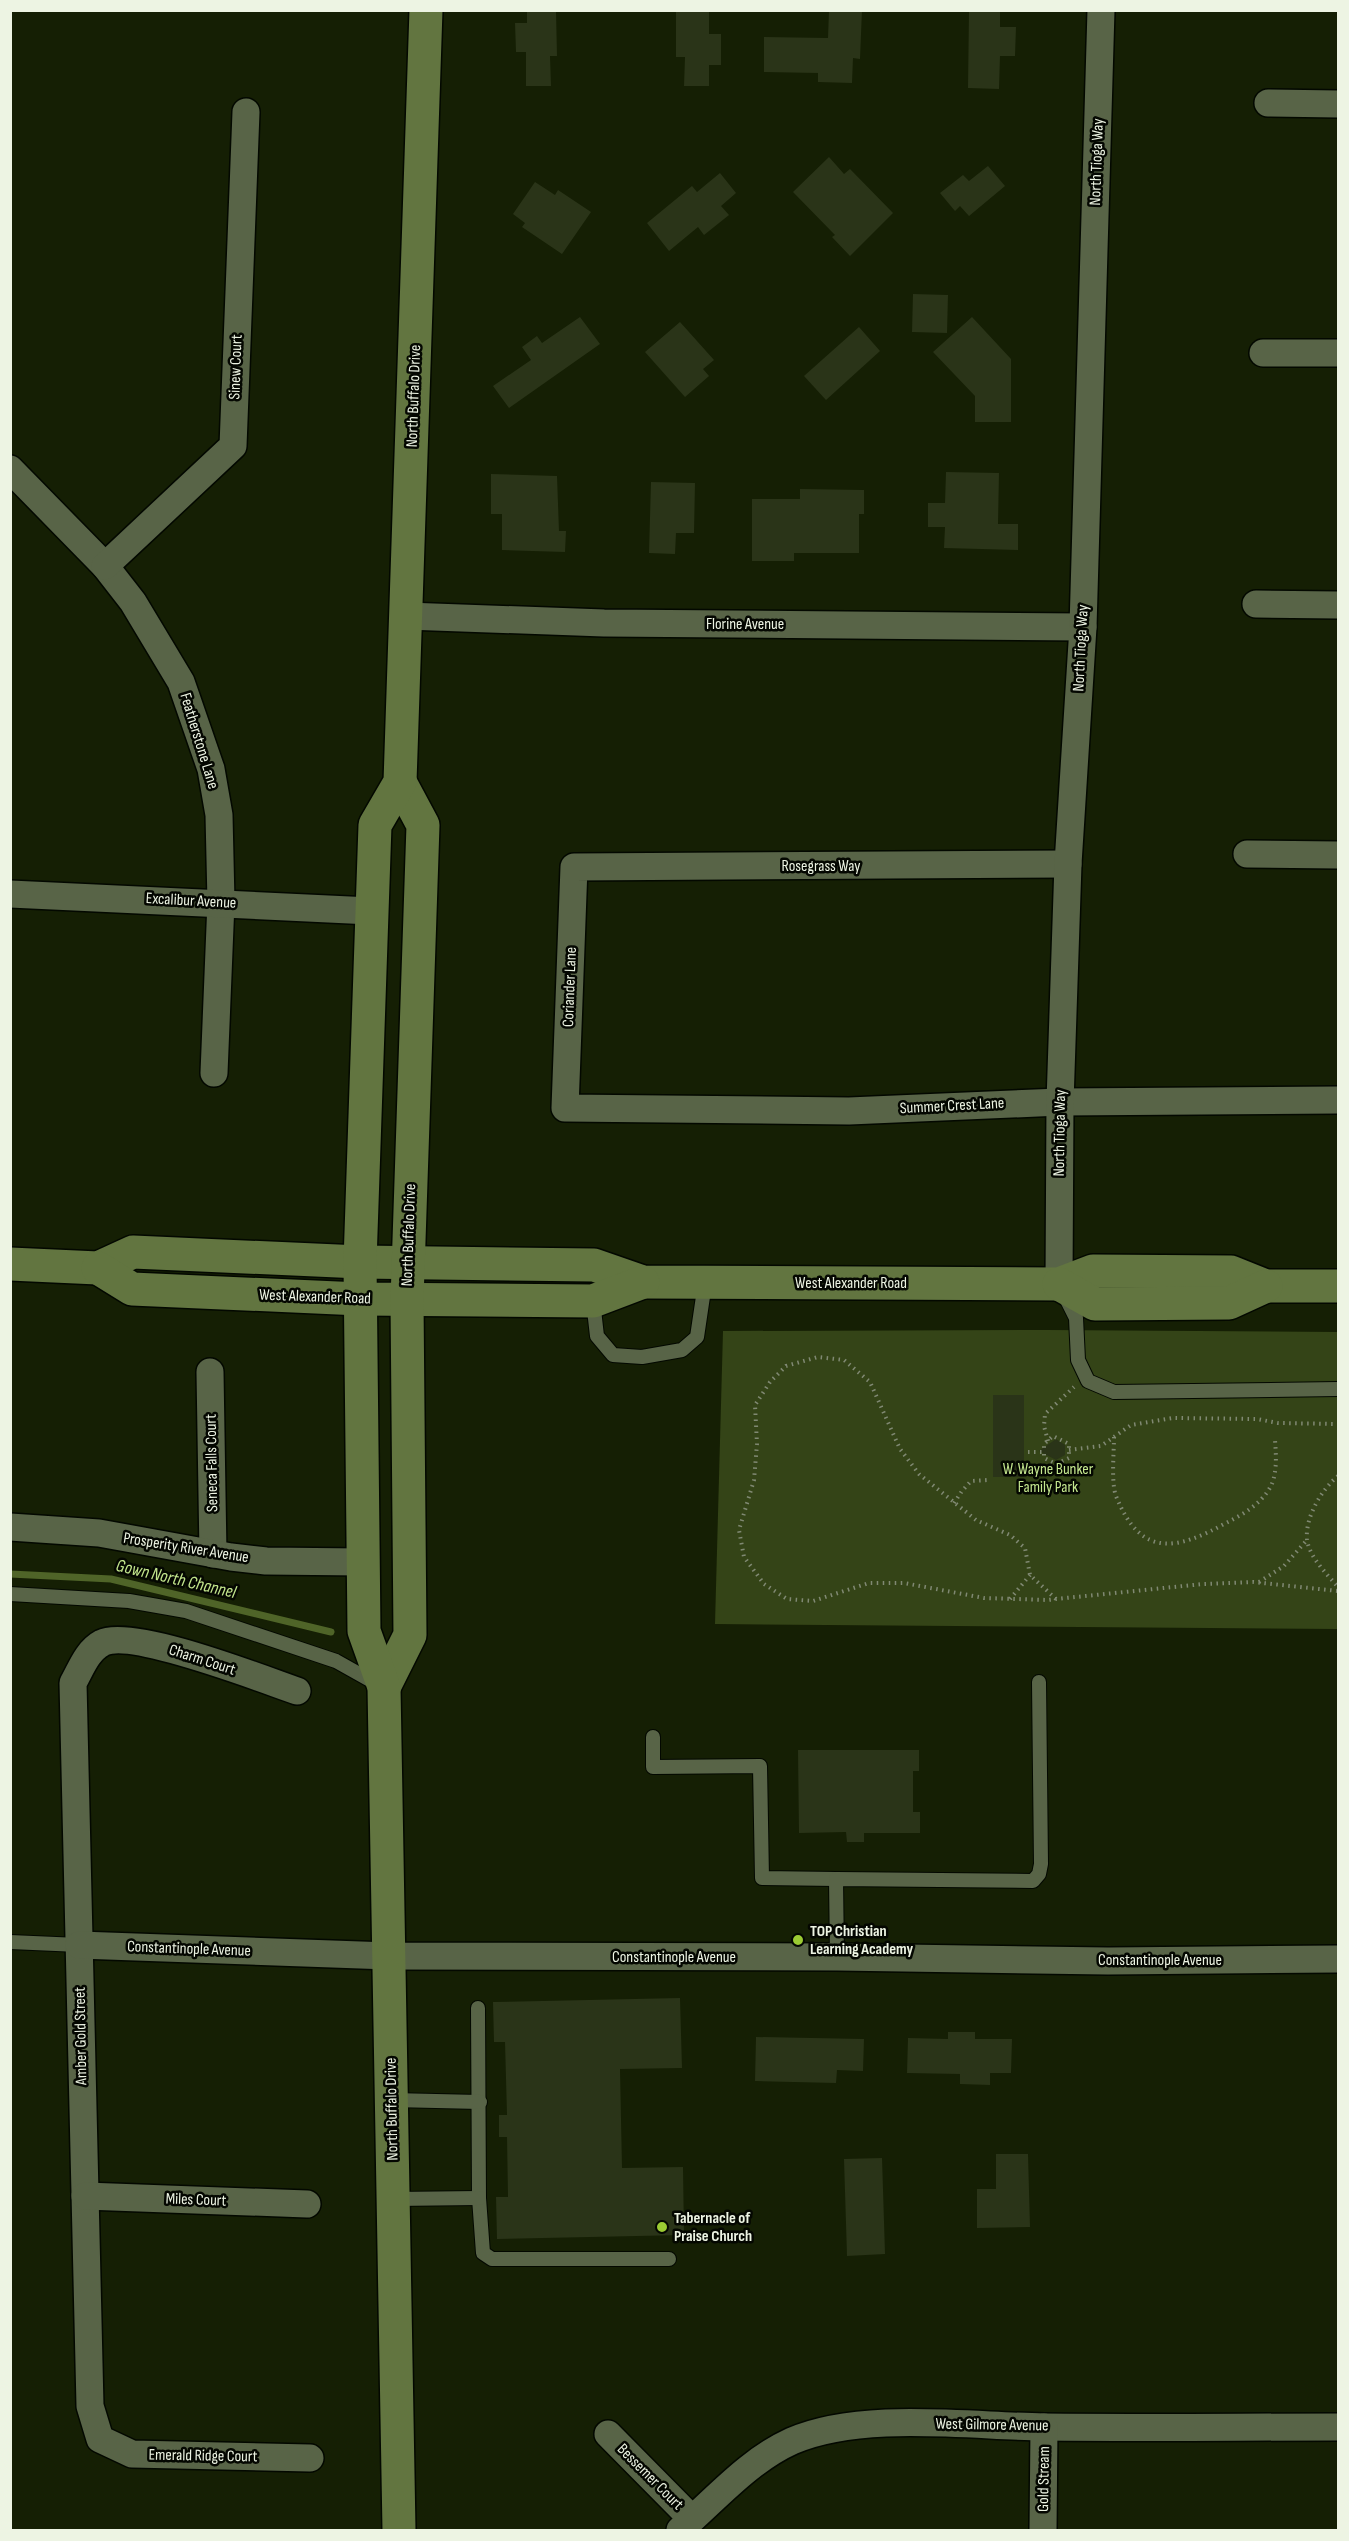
<svg xmlns="http://www.w3.org/2000/svg" width="1349" height="2541" viewBox="0 0 1349 2541" font-family="'Sofia Sans Condensed',sans-serif">
<style>
.green{fill:#344417}
.lines{fill:none;stroke-linecap:round;stroke-linejoin:round}
.stream{stroke:#4f6428;stroke-width:7}
.building{fill:#2a3418}
.service-casing{stroke:#030800;stroke-width:16}
.minor-casing{stroke:#030800;stroke-width:30}
.secondary-casing{stroke:#030800;stroke-width:36}
.path{stroke:#808973;stroke-width:4;stroke-dasharray:1.5 4.5;stroke-linecap:butt}
.service{stroke:#586447;stroke-width:14}
.minor{stroke:#586447;stroke-width:27}
.secondary{stroke:#627540;stroke-width:33}
.poi-dot{fill:#9bcb33;stroke:#040701;stroke-width:2}
.labels{text-anchor:middle;dominant-baseline:central;stroke-width:5;stroke-linejoin:round;paint-order:stroke}
.street-label{font-size:16px;fill:#edf4e3;stroke:#040701}
.park-label{font-size:16px;fill:#c5e88f;stroke:#040701}
.poi-label{font-size:16px;font-weight:bold;fill:#edf4e3;stroke:#040701;text-anchor:start}
.water-label{font-size:18px;font-style:italic;fill:#c2e58c;stroke:#040701}
</style>
<rect width="100%" height="100%" fill="#151f04"/>
<!-- green -->
<path class="green" d="M1049 1330 1338 1332V1629L715 1624 723 1331Z"/>
<g class="lines">
<!-- stream -->
<path class="stream" d="M10 1574 111 1579 331 1632"/>
</g>
<!-- building -->
<g class="building">
<path d="M527 10H556L557 56H550L551 86H526V52H516L515 23H527Z"/>
<path d="M676 10H709V34H721V65H709V86H684L685 57H676Z"/>
<path d="M829 10H862L860 59 853 58 852 83 818 82V73L764 72V37L828 38Z"/>
<path d="M969 10H1000V27H1016L1015 56H1000L999 89 968 88Z"/>
<path d="M829 157 844 174 850 169 893 213 850 256 832 237 835 235 793 192Z"/>
<path d="M988 166 1005 186 969 216 960 206 955 211 940 193 963 175 969 181Z"/>
<path d="M720 173 736 193 721 206 729 215 704 235 698 227 669 251 647 223 692 186 697 192Z"/>
<path d="M535 182 555 195 558 190 591 212 562 254 522 227 525 223 513 214Z"/>
<path d="M913 294 948 295 947 333 912 332Z"/>
<path d="M580 317 600 344 509 408 493 386 531 360 522 347 537 336 542 343Z"/>
<path d="M972 317 1011 359V422H975V396L933 352Z"/>
<path d="M680 322 714 360 703 369 709 376 685 397 645 352Z"/>
<path d="M859 327 880 351 826 400 804 376Z"/>
<path d="M946 472 999 473 998 524H1018V550L944 548 945 527H928V503H945Z"/>
<path d="M491 474 557 476 559 531H566L565 552 502 550V514H491Z"/>
<path d="M651 482 695 483 694 533H676L675 554 649 553Z"/>
<path d="M800 489 864 490V514H859V553H794V561H752V499H800Z"/>
<rect x="993" y="1395" width="31" height="82"/>
<path d="M1056 1439 1065 1445V1455L1056 1460 1039 1451Z"/>
<path d="M798 1750H919V1771H913V1812H920V1833H864V1842H847L846 1832 799 1833Z"/>
<path d="M680 1998 682 2068 620 2069 622 2168 683 2167 684 2235 497 2239 496 2197H508L507 2137H499V2115H507L505 2042H494L493 2002Z"/>
<path d="M948 2032H975V2039H1012L1011 2073H990V2085L960 2084V2074L907 2073 908 2038 948 2039Z"/>
<path d="M756 2037 864 2039 863 2071 837 2070 836 2083 755 2081Z"/>
<path d="M996 2154H1028L1030 2227 977 2228V2189H996Z"/>
<path d="M882 2158 885 2254 847 2256 844 2159Z"/>
</g>
<g class="lines">
<!-- service casing -->
<g class="service-casing">
<g id="service">
<path d="M1065 1296 1076 1318 1078 1360 1088 1381 1114 1392 1338 1389"/>
<path d="M593 1301 597 1336 613 1355 642 1357 682 1350 697 1337 705 1283"/>
<path d="M10 1594 129 1601 186 1611 336 1661 377 1684"/>
<path d="M653 1737V1767L760 1766 762 1878 836 1879"/>
<path d="M10 1942 79 1945"/>
<path d="M837 1957 836 1879 1033 1881 1039 1874 1041 1864 1039 1682"/>
<path d="M478 2008 479 2198 483 2253 492 2259H669"/>
<path d="M392 2100 480 2102"/>
<path d="M394 2199 479 2198"/>
</g>
</g>
<!-- minor casing -->
<g class="minor-casing">
<g id="minor">
<path d="M1268 103 1338 104"/>
<path d="M1263 353H1338"/>
<path d="M10 469 105 566 133 602 181 682 211 769 219 815 221 902 214 1073"/>
<path d="M105 566 233 446 246 112"/>
<path d="M1256 604 1338 605"/>
<path d="M406 616 604 623 1083 627"/>
<path d="M1247 854 1338 855"/>
<path d="M1068 864 574 867 565 1108 849 1111 1060 1102 1338 1100"/>
<path d="M10 894 371 911"/>
<path d="M1059 1284 1060 1102 1068 864 1083 627 1101 10"/>
<path d="M210 1372 213 1554"/>
<path d="M10 1527 99 1533 231 1557 266 1561 362 1562"/>
<path d="M297 1691C262 1679 132 1628 102 1643 87 1651 81 1669 73 1683L90 2406 100 2439 132 2454 310 2458"/>
<path d="M79 1945 389 1956 837 1957 1108 1961 1338 1959"/>
<path d="M85 2196 307 2204"/>
<path d="M608 2434 692 2519"/>
<path d="M680 2530C716 2499 748 2461 792 2441 861 2411 969 2426 1044 2427 1142 2428 1240 2427 1338 2427"/>
<path d="M1043 2530 1044 2427"/>
</g>
</g>
<!-- secondary casing -->
<g class="secondary-casing">
<g id="secondary">
<path d="M10 1264 98 1268 133 1252 360 1262 594 1265 643 1282 1059 1284 1093 1271 1231 1272 1266 1286H1338"/>
<path d="M98 1268 132 1289 360 1299 593 1301 643 1282"/>
<path d="M1059 1284 1095 1304 1229 1303 1266 1286"/>
<path d="M384 1687 410 1635 407 1300 423 825 400 782"/>
<path d="M399 2530 384 1687 364 1631 360 1262 375 825 400 782 426 10"/>
</g>
</g>
<!-- path -->
<g class="path">
<path d="M1114 1437C1114 1452 1111 1483 1116 1496 1141 1559 1177 1550 1226 1523 1244 1514 1266 1501 1273 1481 1277 1467 1276 1454 1275 1440"/>
<path d="M1048 1441 1044 1426 1045 1414 1074 1387"/>
<path d="M1069 1450 1101 1446 1131 1425 1173 1418 1257 1419 1278 1423 1338 1424"/>
<path d="M1028 1452H1044V1458L1056 1464 1069 1458V1444L1053 1436 1044 1444V1452"/>
<path d="M1338 1476C1322 1489 1305 1517 1307 1539 1309 1557 1327 1574 1338 1587"/>
<path d="M954 1503 962 1491 971 1481 988 1480"/>
<path d="M1259 1582 1284 1566 1307 1540"/>
<path d="M1010 1599 1030 1575"/>
<path d="M1056 1599 1030 1575 1025 1548 1010 1535 976 1520 919 1474 900 1449 870 1382 844 1360 818 1357 786 1366 770 1382 755 1405 757 1444 754 1480 739 1530 744 1557 764 1584 787 1599 813 1601 869 1583H904L984 1598 1048 1600 1056 1599 1203 1584 1253 1582 1338 1591"/>
</g>
<!-- service -->
<use href="#service" class="service"/>
<!-- minor -->
<use href="#minor" class="minor"/>
<!-- secondary -->
<use href="#secondary" class="secondary"/>
</g>
<!-- markers -->
<g class="poi-dot">
<circle cx="798" cy="1940" r="6"/>
<circle cx="662" cy="2227" r="6"/>
</g>
<g class="labels">
<!-- street labels -->
<g class="street-label">
<text transform="translate(1097 162) rotate(-88)">North Tioga Way</text>
<text transform="translate(236 367) rotate(-88)">Sinew Court</text>
<text transform="translate(414 396) rotate(-88)">North Buffalo Drive</text>
<text x="745" y="624">Florine Avenue</text>
<text transform="translate(1081 648) rotate(-87)">North Tioga Way</text>
<text transform="translate(199 741) rotate(73)">Featherstone Lane</text>
<text x="821" y="866">Rosegrass Way</text>
<text transform="translate(191 901) rotate(3)">Excalibur Avenue</text>
<text transform="translate(570 987) rotate(-88)">Coriander Lane</text>
<text transform="translate(952 1106) rotate(-3)">Summer Crest Lane</text>
<text transform="translate(1060 1133) rotate(-89)">North Tioga Way</text>
<text transform="translate(409 1235) rotate(-88)">North Buffalo Drive</text>
<text x="851" y="1283">West Alexander Road</text>
<text transform="translate(315 1297) rotate(2)">West Alexander Road</text>
<text transform="translate(212 1463) rotate(-91)">Seneca Falls Court</text>
<text transform="translate(186 1548) rotate(9)">Prosperity River Avenue</text>
<text transform="translate(202 1660) rotate(18)">Charm Court</text>
<text transform="translate(189 1949) rotate(2)">Constantinople Avenue</text>
<text x="674" y="1957">Constantinople Avenue</text>
<text x="1160" y="1960">Constantinople Avenue</text>
<text transform="translate(81 2036) rotate(-91)">Amber Gold Street</text>
<text transform="translate(392 2109) rotate(-91)">North Buffalo Drive</text>
<text transform="translate(196 2200) rotate(2)">Miles Court</text>
<text transform="translate(992 2425) rotate(1)">West Gilmore Avenue</text>
<text transform="translate(203 2456) rotate(1)">Emerald Ridge Court</text>
<text transform="translate(650 2477) rotate(45)">Bessemer Court</text>
<text transform="translate(1044 2479) rotate(-89)">Gold Stream</text>
</g>
<!-- park labels -->
<g class="park-label">
<text x="1048" y="1469">W. Wayne Bunker<tspan x="1048" dy="18">Family Park</tspan></text>
</g>
<!-- poi labels -->
<g class="poi-label">
<text x="810" y="1931">TOP Christian<tspan x="810" dy="18">Learning Academy</tspan></text>
<text x="674" y="2218">Tabernacle of<tspan x="674" dy="18">Praise Church</tspan></text>
</g>
<!-- water labels -->
<g class="water-label">
<text transform="translate(176 1579) rotate(13)">Gown North Channel</text>
</g>
</g>
<!-- border -->
<rect width="1349" height="2541" fill="none" stroke="#edf4e3" stroke-width="24"/>
</svg>
